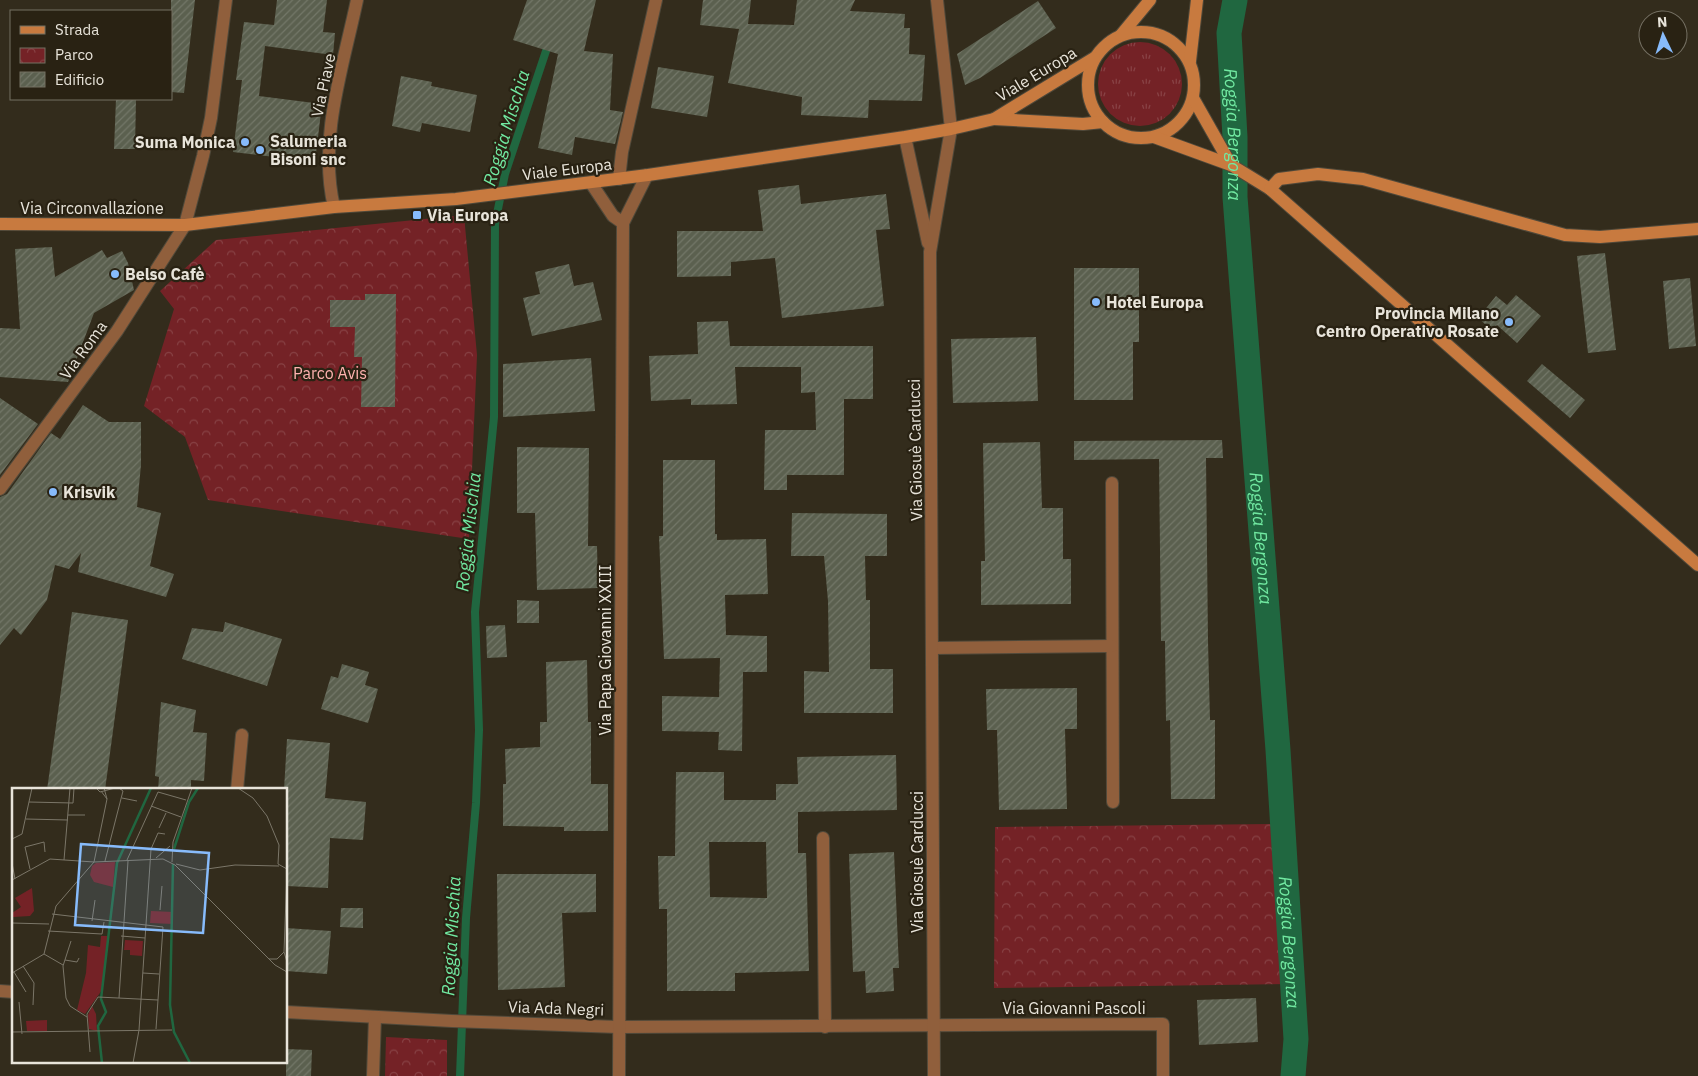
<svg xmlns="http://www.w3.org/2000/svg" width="1698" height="1076" viewBox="0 0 1698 1076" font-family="'IBM Plex Sans',sans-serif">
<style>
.grass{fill:url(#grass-tufts)}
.park{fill:url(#park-crowns)}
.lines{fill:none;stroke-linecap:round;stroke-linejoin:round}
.stream{stroke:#206740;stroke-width:8}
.canal{stroke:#206740;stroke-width:25}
.building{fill:url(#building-hatch);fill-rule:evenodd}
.street-casing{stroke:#50493a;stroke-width:14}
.secondary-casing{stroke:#50493a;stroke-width:14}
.street{stroke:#905f3c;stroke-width:12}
.secondary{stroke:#c87a3f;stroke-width:12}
.poi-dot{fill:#87bbfb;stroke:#292213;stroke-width:2}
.labels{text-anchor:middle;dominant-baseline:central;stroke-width:4.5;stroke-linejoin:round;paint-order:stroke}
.street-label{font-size:16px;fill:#e8e4da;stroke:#292213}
.poi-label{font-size:16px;font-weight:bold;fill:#e8e4da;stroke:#292213;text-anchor:start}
.park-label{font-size:16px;fill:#ffb2af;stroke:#292213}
.water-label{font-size:18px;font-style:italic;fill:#71e9a1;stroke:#292213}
.inset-river{fill:none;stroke:#206740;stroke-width:2.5}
.inset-road{fill:none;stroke:#7b7668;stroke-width:1}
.view{fill:#87bbfb;fill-opacity:0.15;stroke:#87bbfb;stroke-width:2.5}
.inset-edge{fill:none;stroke:#e8e4da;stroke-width:2.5}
</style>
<defs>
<pattern id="grass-tufts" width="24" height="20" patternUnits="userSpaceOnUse" patternTransform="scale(1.25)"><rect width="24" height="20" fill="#742226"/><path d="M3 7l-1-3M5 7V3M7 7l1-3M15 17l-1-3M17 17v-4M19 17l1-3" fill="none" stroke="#884245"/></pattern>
<pattern id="park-crowns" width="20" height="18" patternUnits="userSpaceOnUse" patternTransform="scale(1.25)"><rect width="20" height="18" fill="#742226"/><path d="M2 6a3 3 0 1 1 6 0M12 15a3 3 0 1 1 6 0" fill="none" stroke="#884245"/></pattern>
<pattern id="building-hatch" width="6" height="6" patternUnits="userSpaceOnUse" patternTransform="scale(1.25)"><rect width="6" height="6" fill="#5b604f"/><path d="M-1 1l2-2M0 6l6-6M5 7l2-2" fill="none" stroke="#737768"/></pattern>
</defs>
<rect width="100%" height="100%" fill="#332c1c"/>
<!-- grass -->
<circle class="grass" cx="1140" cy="84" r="42"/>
<!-- park -->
<g class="park">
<path d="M464 215 477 355 469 539 208 500 185 437 144 406 174 309 160 291 216 240Z"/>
<path d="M1279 824 1290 984 994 988 995 827Z"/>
<path d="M386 1037 447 1040V1076H385Z"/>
</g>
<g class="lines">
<!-- stream -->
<path class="stream" d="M460 1076 466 918 476 803 479 730 475 612 494 417 495 224 505 174 549 42"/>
<!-- canal -->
<path class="canal" id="s1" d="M1235 0 1229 33 1235 137V197L1278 750 1296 1039 1293 1076"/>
</g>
<!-- building -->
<g class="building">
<path d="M171 0H195L184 93 171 92Z"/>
<path d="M277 0H327L323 32 335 33 333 55 265 46 259 96 322 104 315 162 233 152 242 80H236L244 22 274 25Z"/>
<path d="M527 0H596L584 51 613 54 610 110 623 112 615 144 575 137 572 155 538 148 558 54 513 40Z"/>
<path d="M703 0H751L748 24 794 25 797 0H855L850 11 905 14 904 28H910L909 54 925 55 922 101 869 100 868 118 801 115 802 97 728 83 739 29 700 25Z"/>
<path d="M1038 1 1056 28 980 78 965 85 957 54Z"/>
<path d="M658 67 714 76 707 117 651 108Z"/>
<path d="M401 76 432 82 431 86 477 95 470 132 422 123 420 132 392 126Z"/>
<path d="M116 99H136L135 149H114Z"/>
<path d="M799 185 801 204 886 194 890 229 876 230 884 306 782 318 775 258 731 262V276L677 277V231H763L758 190Z"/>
<path d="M52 247 55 277 102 250 107 258 122 251 128 263 134 290 94 313 68 382 0 377V328L20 329 15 249Z"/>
<path d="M1605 253 1616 350 1588 353 1577 256Z"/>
<path d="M569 264 574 286 593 282 602 320 532 336 523 298 540 294 535 272Z"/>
<path d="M1074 268H1139V342H1133V400H1074Z"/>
<path d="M1690 278 1696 346 1669 349 1663 281Z"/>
<path d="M365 294H396L395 407H361L362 357H354L355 327H330V300H365Z"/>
<path d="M1516 295 1541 316 1517 343 1497 325 1492 330 1478 318 1496 296 1507 305Z"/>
<path d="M728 321 730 346H873V399H844V475H787V490H764L765 430H816L815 392 801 393V367H735L737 404 691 405V399L651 401 649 356 698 354 697 322Z"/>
<path d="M1036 337 1038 401 953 403 951 339Z"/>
<path d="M591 358 595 411 503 417V364Z"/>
<path d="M1542 364 1585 400 1570 418 1527 381Z"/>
<path d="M0 398 38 424 0 475Z"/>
<path d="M83 405 109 422H141V465L137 507 161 513 150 566 174 574 166 597 78 572 81 553 69 569 55 565 47 600 21 635 14 628 0 645V497L7 494 51 433 60 439Z"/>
<path d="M1222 440 1223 458H1206L1208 641 1210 720H1215V799H1171L1170 720 1166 721 1165 641H1161L1159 459 1074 460V441Z"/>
<path d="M1040 442 1042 508H1063V559H1071V604L981 605V561H985L983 443Z"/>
<path d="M517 447 589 448 588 546H597L598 588 537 590 535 513H517Z"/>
<path d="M663 460H715V534H717V540L766 539 768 594 725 595 726 635 767 636V672H743L742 751 718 750 719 732 662 731V696L719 697 720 658 664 659 659 536H663Z"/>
<path d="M792 513 887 514V556H865L866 600H870V669H893V713H804V671L829 672 828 601 824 556H791Z"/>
<path d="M517 600 539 601V623H517Z"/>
<path d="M72 612 128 620 105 790H47Z"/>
<path d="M225 622 282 639 267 686 182 659 192 628 223 632Z"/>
<path d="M505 625 507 657 487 658 486 626Z"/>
<path d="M587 660 588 722H591V784H608V831H564V827L503 826V784H506L505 749 540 747V722H547L546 662Z"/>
<path d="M342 664 369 672 365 685 378 689 368 723 321 709 331 676 338 678Z"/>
<path d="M1077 688V729H1065L1067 809 999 810 997 730H987L986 689Z"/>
<path d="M161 702 196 710 193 732 207 733 204 781 191 780V790H158L159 777 155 776Z"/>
<path d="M287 739 330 743 325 798 366 802 363 840 330 838 328 888 286 886V790H284Z"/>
<path d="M896 755 897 810 798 812V853H806L809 971 735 973V991H667V909H659L658 856H675L676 772H724V800H776V784H798L797 757ZM709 842H766L767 898 710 897Z"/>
<path d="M894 852 899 968H893L894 991 866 993 865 971 853 972 849 854Z"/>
<path d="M497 874H596V912L562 913 565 987 498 990Z"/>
<path d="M341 908H363V928L340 927Z"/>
<path d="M286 928 331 931 327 974 286 971Z"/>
<path d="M1256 998 1258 1042 1199 1045 1197 1000Z"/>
<path d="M286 1049 312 1050 311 1076H286Z"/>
</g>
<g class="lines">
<!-- street casing -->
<g class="street-casing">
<g id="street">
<path d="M905 137 928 243"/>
<path d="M619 179 622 152 656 0"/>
<path d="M591 183 613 216 623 223"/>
<path d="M334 207C318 139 343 67 357 0"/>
<path d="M1112 483 1113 802"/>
<path d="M0 489 117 331 185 225 203 156 211 118 226 0"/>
<path d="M933 648 1112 646"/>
<path d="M237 790 242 735"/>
<path d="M823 838 825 1027"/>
<path d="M0 991 14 992"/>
<path d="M286 1012 452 1021 618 1027 1163 1024V1076"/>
<path d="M373 1076 375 1017"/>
<path d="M619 1076 623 223 647 175"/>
<path d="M934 1076 930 252 951 129 937 0"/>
</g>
</g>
<!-- secondary casing -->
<g class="secondary-casing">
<g id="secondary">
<circle cx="1141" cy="85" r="53"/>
<path d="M1121 35 1150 0"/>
<path d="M1190 61 1197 0"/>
<path d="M1193 98 1231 165"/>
<path d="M994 119 1083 124 1103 122"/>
<path d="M1154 137 1231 165 1270 189 1698 565"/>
<path d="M1270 189 1279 179 1318 174 1363 179 1565 235 1600 237 1698 229"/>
<path d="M0 224 185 225 334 207 456 199 648 175 905 137 951 129 994 119 1094 58"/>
</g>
</g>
<!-- street -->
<use href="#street" class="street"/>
<!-- secondary -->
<use href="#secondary" class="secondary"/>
</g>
<!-- markers -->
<g class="poi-dot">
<circle cx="245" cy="142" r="5"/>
<circle cx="260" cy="150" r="5"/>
<rect x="412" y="210" width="10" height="10" rx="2.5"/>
<circle cx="115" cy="274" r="5"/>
<circle cx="1096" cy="302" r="5"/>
<circle cx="1509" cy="322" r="5"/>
<circle cx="53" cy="492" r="5"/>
</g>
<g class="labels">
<!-- street labels -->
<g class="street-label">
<text transform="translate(1036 74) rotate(-31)">Viale Europa</text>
<text transform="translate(323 85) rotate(-78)">Via Piave</text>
<text transform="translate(567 169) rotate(-7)">Viale Europa</text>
<text x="92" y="208">Via Circonvallazione</text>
<text transform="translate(83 350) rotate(-54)">Via Roma</text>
<text transform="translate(915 450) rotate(-91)">Via Giosuè Carducci</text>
<text transform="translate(605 650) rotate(-90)">Via Papa Giovanni XXIII</text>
<text transform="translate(917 862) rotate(-90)">Via Giosuè Carducci</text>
<text transform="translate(556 1008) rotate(2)">Via Ada Negri</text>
<text x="1074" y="1008">Via Giovanni Pascoli</text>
</g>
<!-- poi labels -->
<g class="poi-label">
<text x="270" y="141">Salumeria<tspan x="270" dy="18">Bisoni snc</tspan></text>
<text x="235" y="142" text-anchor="end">Suma Monica</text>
<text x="427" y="215">Via Europa</text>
<text x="125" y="274">Belso Cafè</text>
<text x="1106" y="302">Hotel Europa</text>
<text x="1499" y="313" text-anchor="end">Provincia Milano<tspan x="1499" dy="18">Centro Operativo Rosate</tspan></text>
<text x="63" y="492">Krisvik</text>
</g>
<!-- park labels -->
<g class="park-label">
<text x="330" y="373">Parco Avis</text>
</g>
<!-- water labels -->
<g class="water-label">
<text transform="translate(506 128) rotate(-73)">Roggia Mischia</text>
<text stroke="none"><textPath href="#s1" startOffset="135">Roggia Bergonza</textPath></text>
<text transform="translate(468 532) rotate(-84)">Roggia Mischia</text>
<text stroke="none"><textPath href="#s1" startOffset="540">Roggia Bergonza</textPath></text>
<text transform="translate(451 936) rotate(-87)">Roggia Mischia</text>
<text stroke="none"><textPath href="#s1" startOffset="945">Roggia Bergonza</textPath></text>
</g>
</g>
<!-- overview -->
<g transform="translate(12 788)">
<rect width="275" height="275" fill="#332c1c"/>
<path d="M89 148H96L90 202 73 226 65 222 74 185 76 157 88 159ZM113 152 131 153 130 168 118 167V162H112Z" fill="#742226"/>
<path d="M103 74 101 99 82 94 78 87 80 78 84 75ZM20 100 22 123 18 128 1 129 0 125 9 119 3 110ZM139 123 161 124V136L138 135ZM80 218 84 226 85 243 77 241 76 227Z" fill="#742226"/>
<path d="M35 232V243H15L14 233Z" fill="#742226"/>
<path class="inset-river" d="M162 61 177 14 186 0M161 76 158 217 162 244 178 275M90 275 86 238 94 224 89 211 105 75 139 0"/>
<path class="inset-road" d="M84 0 88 4 103 0M226 0 241 10 255 28 267 57 266 76 275 81M89 3 95 11 92 0M110 10 125 13M17 14 61 15 62 0M139 18 169 29M56 27H73M14 31 56 32M147 40 154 25M0 51 10 46 20 0M144 70 158 58M52 72 58 0M115 72 146 4 174 12M93 73 111 3 107 0M160 74 161 54 180 0M0 75 3 91M164 76 188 82 223 77 267 78M18 81 13 59 32 54 33 64M275 83 272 164 275 174M0 92 38 71 82 74 151 71 163 77 263 177 275 184M148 122 150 98M40 126 151 139 144 241M80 133 83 112M0 135 37 136M36 143 90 146 92 134M109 148 133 150M59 153 51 178 54 210 58 218 75 229M32 166 44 118 82 74 95 11M32 166 51 177M257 171H265L272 164M53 172 65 174 67 170M11 178 22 195 21 217M2 184 14 204M0 185 32 166M131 185 147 186M107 210 116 73M7 214 10 246M0 244 160 242M78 264 75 226 86 209 146 212M121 275 127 242 139 61 146 45 153 46"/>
<path class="view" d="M69 56 197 65 191 145 63 137Z"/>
<rect width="275" height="275" class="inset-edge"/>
</g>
<!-- legend -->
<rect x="10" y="10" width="162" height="90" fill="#292213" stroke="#757063"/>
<rect x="20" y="26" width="25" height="8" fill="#c87a3f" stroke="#757063"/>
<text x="55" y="35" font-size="15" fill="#e8e4da">Strada</text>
<rect x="20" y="48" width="25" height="15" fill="url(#park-crowns)" stroke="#757063"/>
<text x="55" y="60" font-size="15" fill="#e8e4da">Parco</text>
<rect x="20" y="72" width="25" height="15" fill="url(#building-hatch)" stroke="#757063"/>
<text x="55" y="85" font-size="15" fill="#e8e4da">Edificio</text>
<!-- north arrow -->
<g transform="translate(1663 35) rotate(356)"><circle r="24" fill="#292213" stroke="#757063"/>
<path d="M0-4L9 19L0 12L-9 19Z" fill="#87bbfb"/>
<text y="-8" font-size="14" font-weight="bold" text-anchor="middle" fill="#e8e4da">N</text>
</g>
</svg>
